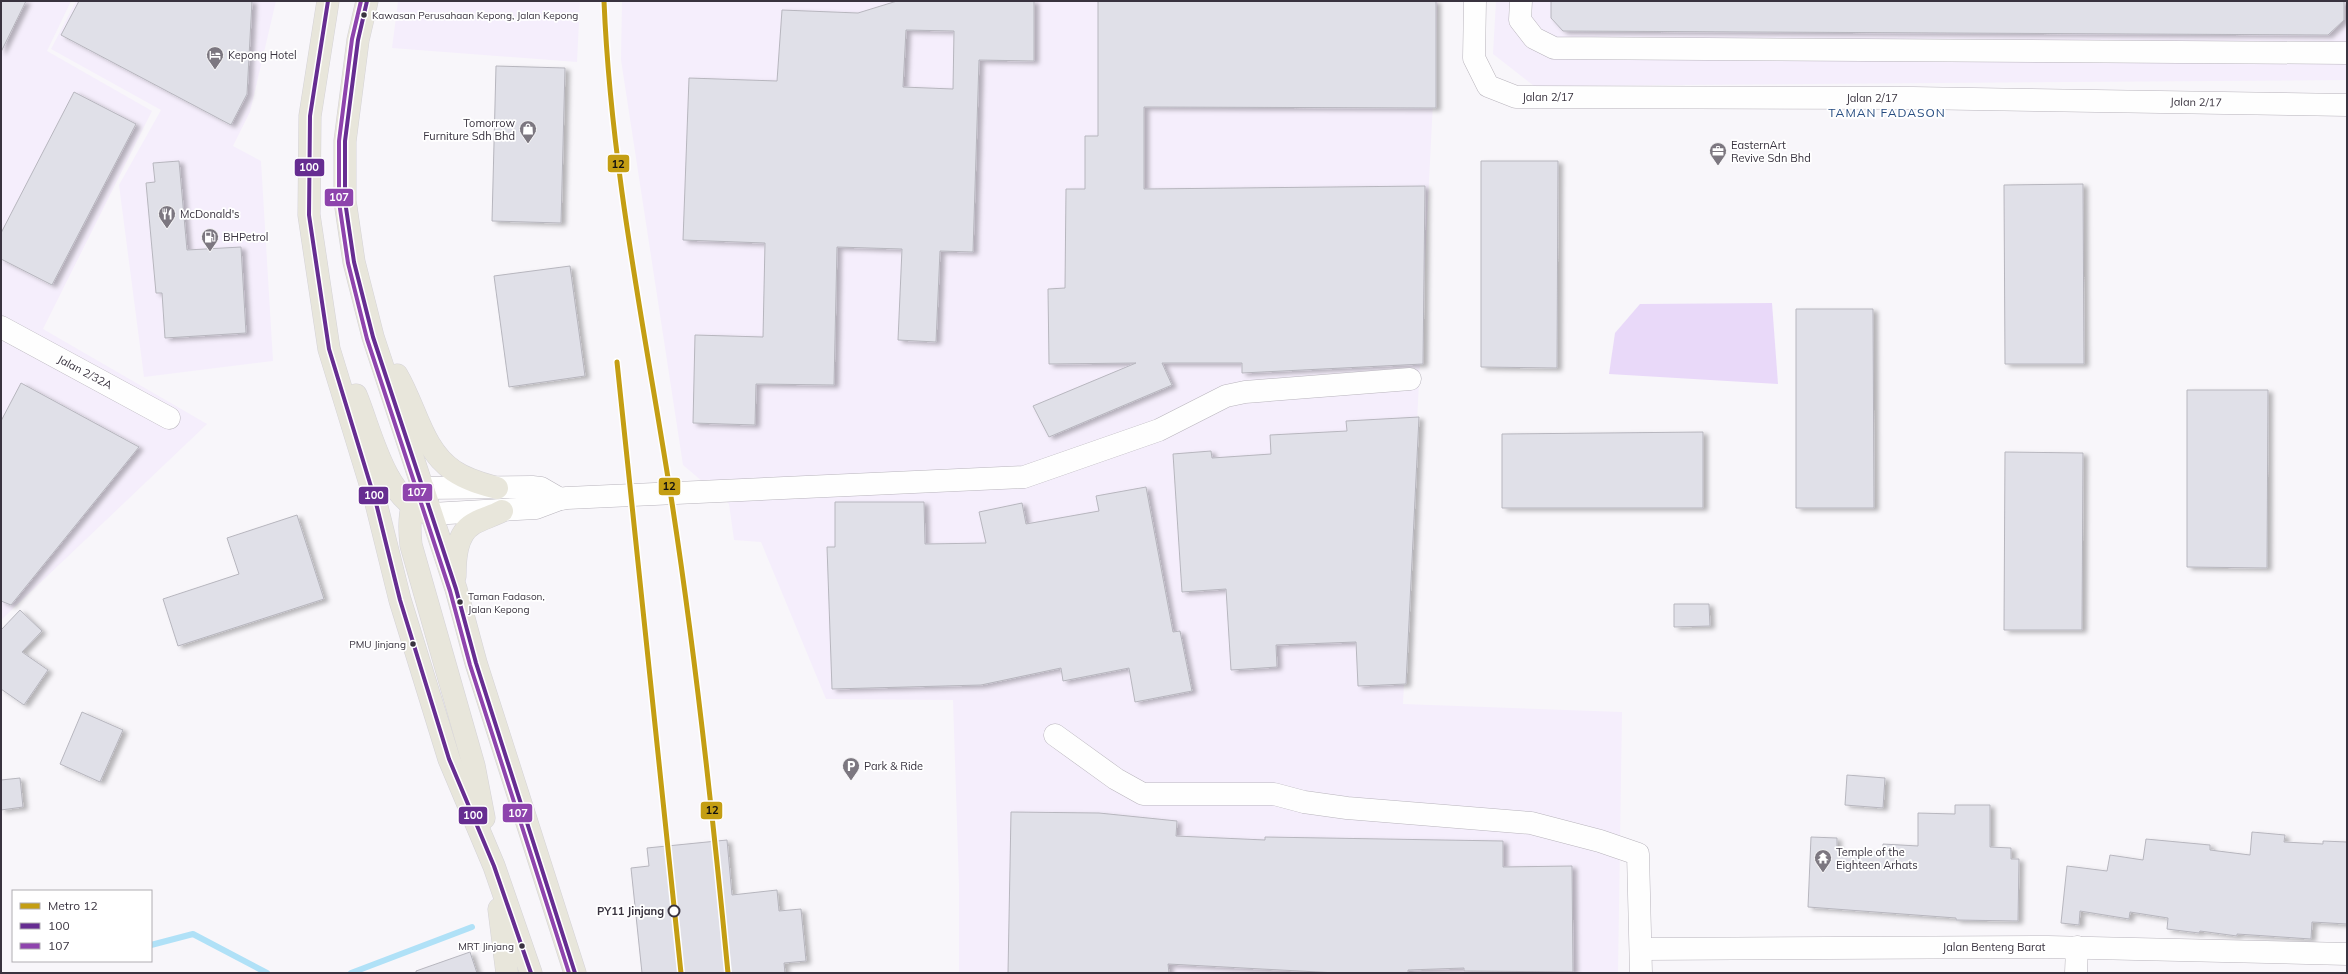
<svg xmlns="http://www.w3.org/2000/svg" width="2348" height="974" viewBox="0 0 2348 974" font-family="Mulish,sans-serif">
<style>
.built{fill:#f5eefc}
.green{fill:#e9d9f9}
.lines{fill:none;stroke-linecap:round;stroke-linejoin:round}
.stream{stroke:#b0e1f7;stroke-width:6}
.building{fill:#e0e0e8;stroke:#b7b6be;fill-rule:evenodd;filter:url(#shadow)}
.minor-casing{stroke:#b8b4bc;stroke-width:23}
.major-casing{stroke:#d5d3d7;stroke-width:23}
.minor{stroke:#fefefe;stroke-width:22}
.major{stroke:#e8e6db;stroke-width:22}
.bus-1-casing{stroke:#fff;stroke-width:7}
.bus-2-casing{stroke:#fff;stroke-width:7}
.bus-1{stroke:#662d91;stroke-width:4}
.bus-2{stroke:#8e44ad;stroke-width:4}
.metro-1-casing{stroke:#fff;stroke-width:8}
.metro-1{stroke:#c49e13;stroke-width:5}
.bus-dot{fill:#39333f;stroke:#fff;stroke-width:1.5}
.stop-dot{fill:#fff;stroke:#39333f;stroke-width:2}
.labels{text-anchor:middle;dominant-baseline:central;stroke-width:3.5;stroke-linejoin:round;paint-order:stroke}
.bus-label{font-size:10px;fill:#39333f;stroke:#fff;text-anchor:start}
.poi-label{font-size:11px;fill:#39333f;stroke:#fff;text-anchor:start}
.street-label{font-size:11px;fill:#39333f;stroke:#fff}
.stop-label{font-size:11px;font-weight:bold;fill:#39333f;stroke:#fff;text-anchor:end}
.neighbourhood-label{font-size:12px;letter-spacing:1px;fill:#254b80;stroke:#fff}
.line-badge{stroke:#fff;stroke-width:1.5}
.badge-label{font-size:11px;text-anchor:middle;font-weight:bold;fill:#fff}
.pale-badge-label{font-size:11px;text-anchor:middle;font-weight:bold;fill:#111}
</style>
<defs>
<filter id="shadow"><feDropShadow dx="4.5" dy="2.5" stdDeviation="2" flood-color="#0004"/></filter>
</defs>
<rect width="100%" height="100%" fill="#f8f6fa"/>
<!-- built -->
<g class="built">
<path d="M1 1H71L47 51 152 111 43 329 207 424 1 620Z"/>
<path d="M76 1H276L250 112 233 146 261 161 273 361 144 377 119 185 161 110 51 49Z"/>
<path d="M398 1H580L577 62 392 48Z"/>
<path d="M622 1H1438L1403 704 1622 712 1618 973H959V884L953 700 826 699 761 542 734 540 729 504 683 465 621 60Z"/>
<path d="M1496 1H2347V80L1534 86 1493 54Z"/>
</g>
<!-- green -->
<path class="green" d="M1772 303 1778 384 1609 374 1615 333 1640 304Z"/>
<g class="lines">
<!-- stream -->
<g class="stream">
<path d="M151 945 193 934 267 973"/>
<path d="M351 973 472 927"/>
</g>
</g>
<!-- building -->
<g class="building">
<path d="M1 1H26L1 52Z"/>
<path d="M79 1H252L247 94 231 125 61 35Z"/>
<path d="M897 1H1034V61L979 60 973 252 940 251 936 342 898 340 902 249 837 247 834 385 756 384 755 425 693 423 695 335 763 337 765 243 683 240 689 78 777 81 782 10 858 13ZM906 30 954 31 953 89 903 87Z"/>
<path d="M1098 1H1436V108L1144 107V189L1425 186 1423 364 1242 373V363H1162L1172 385 1049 437 1033 406 1136 363 1049 364 1048 289 1065 288 1066 189H1085V136H1098Z"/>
<path d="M1551 1H2344V20L2328 35 1563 31 1551 18Z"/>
<path d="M496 66 565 68 561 223 492 221Z"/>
<path d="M74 92 136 124 52 285 1 259V233Z"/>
<path d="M179 161 187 250 241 247 246 333 165 338 162 293H156L146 183 155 182 153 163Z"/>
<path d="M1481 161H1558L1557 368 1481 367Z"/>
<path d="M2083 184 2084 364H2005L2004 185Z"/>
<path d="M570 266 585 376 509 387 494 276Z"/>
<path d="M1796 309H1873L1874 508H1796Z"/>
<path d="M21 383 139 447 11 605 1 601V421Z"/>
<path d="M2187 390H2268L2267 568 2187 567Z"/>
<path d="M1419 417 1406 684 1358 686 1356 642 1276 645 1277 667 1231 670 1226 589 1182 592 1173 454 1211 451 1212 458 1271 454 1270 435 1347 431 1346 421Z"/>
<path d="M1703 432V508H1502V434Z"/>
<path d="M2005 452 2083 453 2082 630H2004Z"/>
<path d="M1146 487 1173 632 1180 631 1192 691 1135 702 1129 668 1063 681 1061 668 981 685 832 689 827 547H835V502H924L925 544 986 543 979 512 1022 503 1026 524 1099 511 1096 496Z"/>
<path d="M297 515 324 599 178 646 163 599 239 574 227 538Z"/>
<path d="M1674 604H1709L1710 626 1674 627Z"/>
<path d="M20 610 42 631 22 652 48 670 24 705 1 689V630Z"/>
<path d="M82 712 123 730 100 782 60 764Z"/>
<path d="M1847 775 1885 778 1883 808 1845 805Z"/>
<path d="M20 778 23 807 1 810V780Z"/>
<path d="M1955 805H1990V847L2011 848V859H2019L2018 921 1956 920V918L1808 907 1811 837 1837 838V850L1883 852V844L1918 846V813L1955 814Z"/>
<path d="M1011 812 1099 813 1177 821 1176 836 1265 840V837L1503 841V867L1572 866 1573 972 1464 971V968L1408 970V973H1337L1168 964 1169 973H1008Z"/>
<path d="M2252 832 2285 835 2284 842 2323 844V841L2347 842V924L2312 922 2311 939 2237 934V936L2200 931 2199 933 2167 929 2168 918 2130 912 2129 919 2080 911 2079 925 2061 923 2067 866 2107 871 2110 855 2143 860 2146 839 2210 845V850L2250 855Z"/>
<path d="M727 840 732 895 777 890 779 911 801 909 806 961 784 963 785 973H642L631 868 649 866 647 848Z"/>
<path d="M470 952 477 973H416V971Z"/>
</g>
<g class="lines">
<!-- minor casing -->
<g class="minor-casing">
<g id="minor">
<path d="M1475 1 1474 58 1488 86 1516 97 1913 98 2347 105"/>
<path d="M1521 1 1520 20 1534 38 1554 48 2347 53"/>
<path d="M1 327 169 418"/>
<path d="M423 488 532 487 541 488 560 499"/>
<path d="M431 514 536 508 560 499 567 498 1024 477 1159 430 1226 396 1245 392 1410 379"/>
<path d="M1055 735 1116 779 1143 794H1274L1304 802 1347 808 1531 823 1600 841 1638 854 1641 973"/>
<path d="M1642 949 2048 947 2347 954"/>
<path d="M2076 973 2077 947"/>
</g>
</g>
<!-- major casing -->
<g class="major-casing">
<g id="major">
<path d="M328 1 310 116 309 215 329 349 376 503 400 600 449 759 494 866 531 973"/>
<path d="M367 1 358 40 345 141V201L354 262 373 337 456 589 476 663 575 973"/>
<path d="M397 375C416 407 422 450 454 471 467 480 483 484 497 488"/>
<path d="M356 395C371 431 384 496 424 512"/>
<path d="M423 488C408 502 409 526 411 545L474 766 484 818"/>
<path d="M455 576C455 559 456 534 473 524 481 519 493 516 502 511"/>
<path d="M499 909 507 973"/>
</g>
</g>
<!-- minor -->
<use href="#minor" class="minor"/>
<!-- major -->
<use href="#major" class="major"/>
<!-- bus-1 casing -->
<g class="bus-1-casing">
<g id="bus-1">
<path d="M328 1 310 116 309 215 329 349 376 503 400 600 449 759 494 866 531 973"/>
<path d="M367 1 358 40 345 141V201L354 262 373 337 456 589 476 663 575 973"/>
</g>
</g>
<!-- bus-2 casing -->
<g class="bus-2-casing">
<path id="bus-2" d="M361 1 352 39 339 141V202L348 263 367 339 450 591 470 665 569 973"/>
</g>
<!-- bus-1 -->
<use href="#bus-1" class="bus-1"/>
<!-- bus-2 -->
<use href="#bus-2" class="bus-2"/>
<!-- metro-1 casing -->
<g class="metro-1-casing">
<g id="metro-1">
<path d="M604 1C611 171 646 336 672 503 696 659 713 816 728 973"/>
<path d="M617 362 681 973"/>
</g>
</g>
<!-- metro-1 -->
<use href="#metro-1" class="metro-1"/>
</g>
<!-- icons -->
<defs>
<g id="hotel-pin" transform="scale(0.9)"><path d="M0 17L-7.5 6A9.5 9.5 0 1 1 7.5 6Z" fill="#7c7780" stroke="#fff"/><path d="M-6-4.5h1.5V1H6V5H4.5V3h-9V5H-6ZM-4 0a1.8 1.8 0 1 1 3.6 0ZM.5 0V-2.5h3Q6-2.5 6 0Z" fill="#fff"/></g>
<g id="shop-pin" transform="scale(0.9)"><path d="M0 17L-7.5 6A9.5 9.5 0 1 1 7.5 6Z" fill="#7c7780" stroke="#fff"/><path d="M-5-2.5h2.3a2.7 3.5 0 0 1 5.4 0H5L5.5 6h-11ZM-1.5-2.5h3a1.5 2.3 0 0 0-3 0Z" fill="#fff"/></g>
<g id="office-pin" transform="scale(0.9)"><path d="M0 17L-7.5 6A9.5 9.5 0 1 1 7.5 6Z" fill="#7c7780" stroke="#fff"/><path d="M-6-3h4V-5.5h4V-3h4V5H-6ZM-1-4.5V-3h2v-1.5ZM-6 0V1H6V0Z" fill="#fff"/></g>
<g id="restaurant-pin" transform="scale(0.9)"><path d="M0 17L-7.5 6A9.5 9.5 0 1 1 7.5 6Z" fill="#7c7780" stroke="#fff"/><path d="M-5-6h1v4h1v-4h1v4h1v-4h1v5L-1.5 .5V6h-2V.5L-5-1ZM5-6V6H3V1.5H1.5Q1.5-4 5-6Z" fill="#fff"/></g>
<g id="fuel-pin" transform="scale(0.9)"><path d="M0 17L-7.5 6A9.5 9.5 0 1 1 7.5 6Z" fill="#7c7780" stroke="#fff"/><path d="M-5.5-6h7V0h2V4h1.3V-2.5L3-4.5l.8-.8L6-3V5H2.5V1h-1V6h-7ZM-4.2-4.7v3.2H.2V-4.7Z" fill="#fff"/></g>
<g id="parking-pin" transform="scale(0.9)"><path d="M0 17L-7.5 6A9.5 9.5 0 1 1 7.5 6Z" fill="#7c7780" stroke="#fff"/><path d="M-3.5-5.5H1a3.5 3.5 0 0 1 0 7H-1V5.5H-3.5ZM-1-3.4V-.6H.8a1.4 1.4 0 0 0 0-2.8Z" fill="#fff"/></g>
<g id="temple-pin" transform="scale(0.9)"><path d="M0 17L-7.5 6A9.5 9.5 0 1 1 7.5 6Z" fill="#7c7780" stroke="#fff"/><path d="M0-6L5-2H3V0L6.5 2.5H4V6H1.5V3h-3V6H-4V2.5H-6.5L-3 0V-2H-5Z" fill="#fff"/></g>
</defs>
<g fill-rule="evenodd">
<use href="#hotel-pin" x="215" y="55"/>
<use href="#shop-pin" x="528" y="129"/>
<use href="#office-pin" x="1718" y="151"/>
<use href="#restaurant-pin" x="167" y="214"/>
<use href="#fuel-pin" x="210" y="237"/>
<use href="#parking-pin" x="851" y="766"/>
<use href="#temple-pin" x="1823" y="858"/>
</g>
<!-- markers -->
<g class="bus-dot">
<circle cx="364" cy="15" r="3.5"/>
<circle cx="460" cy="602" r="3.5"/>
<circle cx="413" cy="644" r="3.5"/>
<circle cx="522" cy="946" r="3.5"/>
</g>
<circle class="stop-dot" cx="674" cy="911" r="5.5"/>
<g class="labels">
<!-- bus labels -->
<g class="bus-label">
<text x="372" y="15">Kawasan Perusahaan Kepong, Jalan Kepong</text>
<text x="468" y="596">Taman Fadason,<tspan x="468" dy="13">Jalan Kepong</tspan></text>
<text x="406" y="644" text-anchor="end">PMU Jinjang</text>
<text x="514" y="946" text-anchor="end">MRT Jinjang</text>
</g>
<!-- poi labels -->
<g class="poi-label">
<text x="228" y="55">Kepong Hotel</text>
<text x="515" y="123" text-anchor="end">Tomorrow<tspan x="515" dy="13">Furniture Sdh Bhd</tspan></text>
<text x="1731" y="145">EasternArt<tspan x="1731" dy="13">Revive Sdn Bhd</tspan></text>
<text x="180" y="214">McDonald's</text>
<text x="223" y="237">BHPetrol</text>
<text x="864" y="766">Park &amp; Ride</text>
<text x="1836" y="852">Temple of the<tspan x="1836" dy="13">Eighteen Arhats</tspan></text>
</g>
<!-- street labels -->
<g class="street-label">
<text x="1548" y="97">Jalan 2/17</text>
<text x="1872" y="98">Jalan 2/17</text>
<text transform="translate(2196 102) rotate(1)">Jalan 2/17</text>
<text transform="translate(85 372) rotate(28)">Jalan 2/32A</text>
<text x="1994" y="947">Jalan Benteng Barat</text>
</g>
<!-- stop labels -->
<g class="stop-label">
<text x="664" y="911">PY11 Jinjang</text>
</g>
<!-- neighbourhood labels -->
<g class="neighbourhood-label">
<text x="1887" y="112">TAMAN FADASON</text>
</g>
</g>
<g class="line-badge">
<rect x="607" y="154" width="23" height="19" rx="4" fill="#c49e13"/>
<rect x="294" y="158" width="31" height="19" rx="4" fill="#662d91"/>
<rect x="324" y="188" width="30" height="19" rx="4" fill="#8e44ad"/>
<rect x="658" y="477" width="23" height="19" rx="4" fill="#c49e13"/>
<rect x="402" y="483" width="31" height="19" rx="4" fill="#8e44ad"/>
<rect x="358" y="486" width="31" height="19" rx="4" fill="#662d91"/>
<rect x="700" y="801" width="23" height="19" rx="4" fill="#c49e13"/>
<rect x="502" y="803" width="31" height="20" rx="4" fill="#8e44ad"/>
<rect x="458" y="806" width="30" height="19" rx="4" fill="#662d91"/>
</g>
<g class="badge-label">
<text x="309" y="171">100</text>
<text x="339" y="201">107</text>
<text x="417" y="496">107</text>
<text x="374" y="499">100</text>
<text x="518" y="817">107</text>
<text x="473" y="819">100</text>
</g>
<g class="pale-badge-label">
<text x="618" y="168">12</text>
<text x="669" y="490">12</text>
<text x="712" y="814">12</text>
</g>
<!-- border -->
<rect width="2348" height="974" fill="none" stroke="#39333f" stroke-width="4"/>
<!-- legend -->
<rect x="12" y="890" width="140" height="72" fill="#ffffff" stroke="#b0adb2"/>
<rect x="20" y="903" width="20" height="6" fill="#c49e13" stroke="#b0adb2"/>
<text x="48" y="910" font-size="12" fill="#39333f">Metro 12</text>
<rect x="20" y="923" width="20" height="6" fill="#662d91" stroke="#b0adb2"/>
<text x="48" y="930" font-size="12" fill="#39333f">100</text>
<rect x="20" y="943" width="20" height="6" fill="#8e44ad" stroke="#b0adb2"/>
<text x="48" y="950" font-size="12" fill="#39333f">107</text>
</svg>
